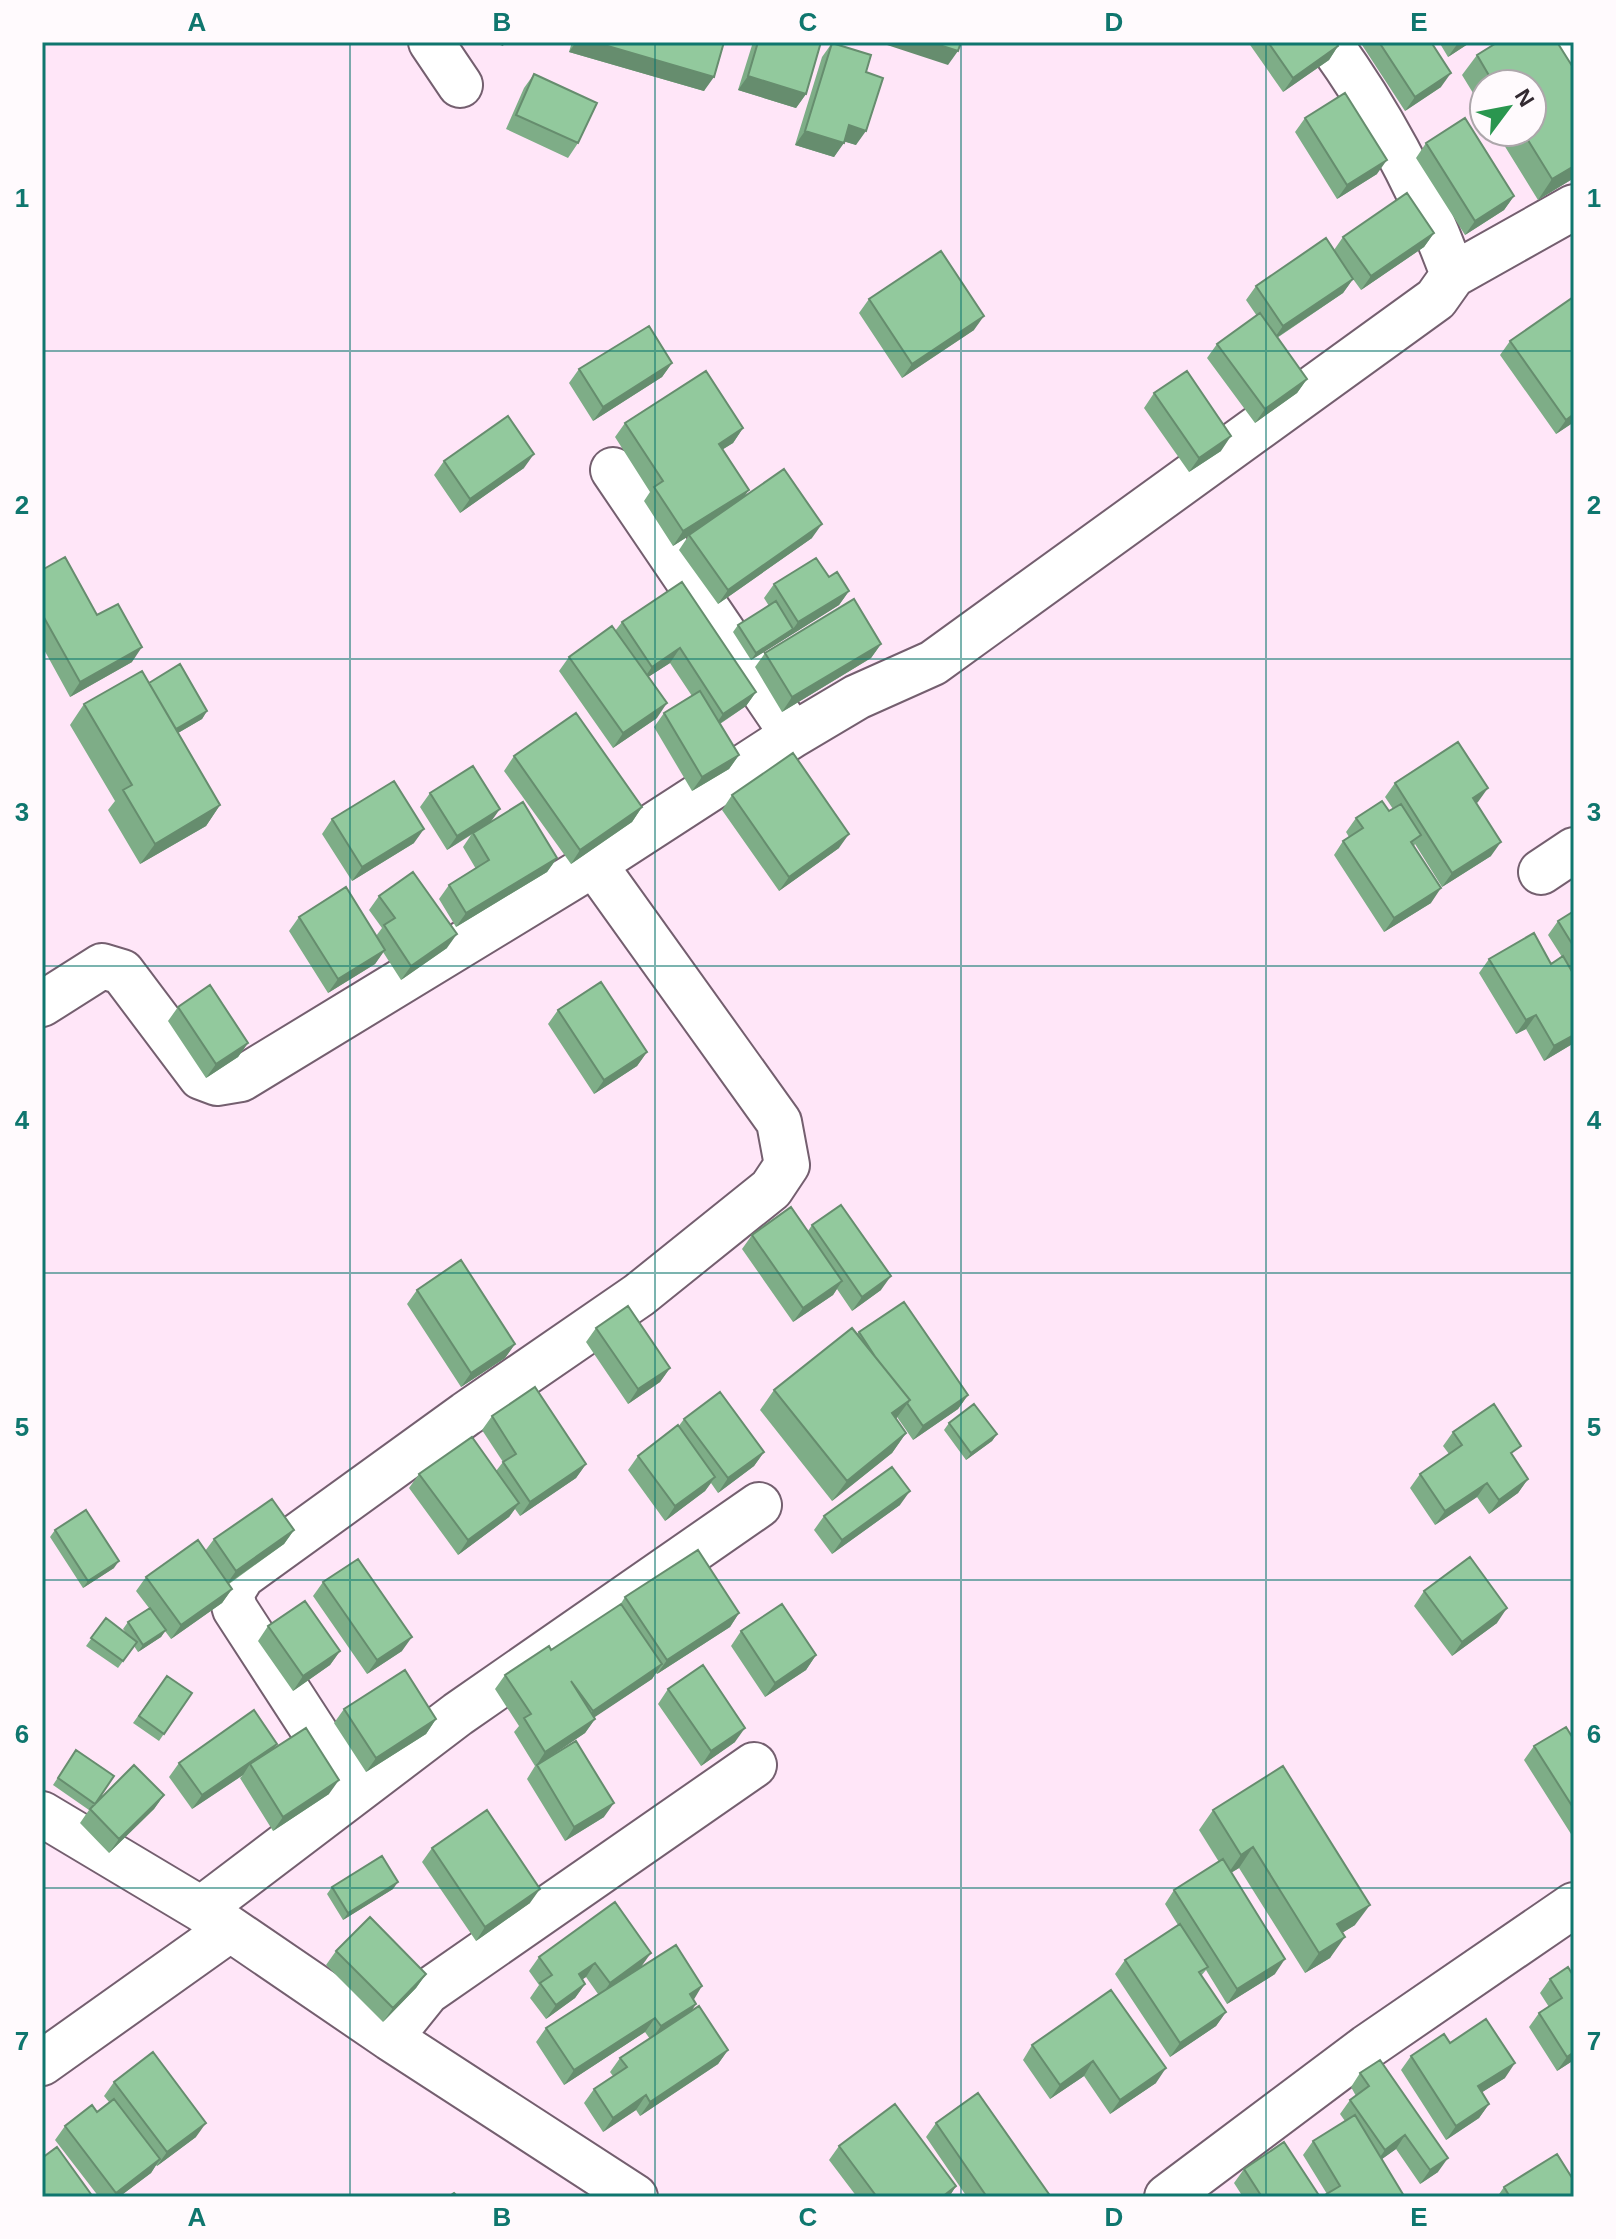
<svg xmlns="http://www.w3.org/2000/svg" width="1616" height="2239" font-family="Arial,sans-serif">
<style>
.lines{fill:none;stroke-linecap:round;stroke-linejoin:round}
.minor-casing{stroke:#745f6f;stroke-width:48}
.minor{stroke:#fff;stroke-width:44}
.wall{fill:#7ead87}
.shaded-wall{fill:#668d6e}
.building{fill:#92c99d;stroke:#668d6e;stroke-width:2}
.grid{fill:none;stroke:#0f766e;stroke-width:2;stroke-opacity:0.55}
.neatline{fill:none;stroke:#0f766e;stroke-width:3}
.grid-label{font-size:26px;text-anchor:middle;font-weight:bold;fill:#0f766e}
</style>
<rect width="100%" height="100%" fill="#ffe6f8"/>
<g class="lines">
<g class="minor-casing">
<path id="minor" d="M431 42 460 85
M1563 42 1574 61
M1453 275 1574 207
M613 470 793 735
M1541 872 1574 850
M42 1004 102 966 122 972 201 1077 217 1083 241 1079 594 864 793 735 857 697 933 663 1436 299 1453 275C1423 192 1380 113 1329 42
M353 1791 235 1609 231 1594 242 1576 466 1414 639 1295 771 1189 787 1165 779 1122 594 864
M42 1814 201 1909 390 2038 635 2197
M201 1909 458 1714 759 1505
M390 2038 427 1992 754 1765
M42 2063 229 1930
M1167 2197 1367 2047 1574 1905"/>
</g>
<use href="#minor" class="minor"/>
</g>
<path class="wall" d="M572 42H724L704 91 569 52Z
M753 42H821L806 94 796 108 738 90Z
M1248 42H1336L1338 46 1329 60 1283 92Z
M1364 42H1431L1441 87 1405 111 1362 45Z
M1439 42H1471L1448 57Z
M1498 42H1557L1574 69V178L1538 200 1496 132H1532V84H1484V111L1462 75 1477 55Z
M832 43 866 72 856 145 844 141 834 157 795 145 822 57Z
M534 74 578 143 568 158 506 129 524 88Z
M1305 118 1377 174 1337 199 1295 132Z
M1426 143 1514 196 1504 210 1465 235 1416 158Z
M1434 233 1424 247 1361 290 1353 279 1343 293 1277 338 1307 379 1297 393 1255 423 1207 358 1217 344 1257 316 1246 300 1256 286 1334 250 1343 237Z
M869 299 974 330 902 378 859 313Z
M1574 301V422L1556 434 1500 355 1510 341Z
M672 363 662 377 593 421 569 383 579 369Z
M1154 393 1221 451 1189 472 1144 408Z
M625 423 743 428 733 443 723 449 743 498 812 538 718 604 679 550 689 535 693 533 673 546 644 501 650 492 615 437Z
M444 461 524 468 460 513 434 475Z
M42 570 97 615 132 662 70 697 42 646Z
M829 577 849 591 839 605 751 660 733 632 738 625 769 606 764 598 774 584Z
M682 582 756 692 746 706 720 724 739 755 729 769 692 791 654 727 664 713 692 696 670 663 648 677 657 718 613 748 559 671 569 657 615 631 622 622Z
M881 644 871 658 782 712 755 667 765 653Z
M149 683 207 711 202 719 178 733 220 805 206 826 140 864 108 810 115 801 70 725 84 704Z
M514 756 642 807 632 822 571 864 504 771Z
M1395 783 1478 802 1476 803 1491 856 1442 887 1415 844 1414 846 1431 903 1384 932 1334 855 1343 841 1349 837 1346 832 1356 818 1389 811 1393 809 1385 797Z
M430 793 491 822 557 858 547 872 456 927 439 899 449 885 476 869 463 847 471 835 447 850 420 807Z
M732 795 839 848 779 891 722 810Z
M332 819 414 843 352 881 322 834Z
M379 896 447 948 401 980 383 952 375 964 328 993 289 931 299 917 376 936 382 928 369 910Z
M1574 911V1043L1544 1061 1526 1029 1516 1034 1479 973 1489 959 1551 964 1562 957 1548 935 1558 921Z
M178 1007 248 1043 238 1057 206 1078 168 1021Z
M558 1010 647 1052 637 1066 594 1094 548 1024Z
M812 1225 881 1290 852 1311 837 1289 833 1295 793 1322 742 1249 752 1235 808 1231Z
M417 1290 515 1344 505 1358 461 1387 407 1304Z
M596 1328 670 1368 660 1382 628 1404 586 1342Z
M859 1332 968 1395 958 1409 913 1440 897 1417 896 1419 906 1433 892 1453 832 1501 760 1410 774 1390Z
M492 1416 586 1464 576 1478 520 1516 515 1509 509 1517 458 1555 409 1488 419 1474 496 1471 503 1462 482 1430Z
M684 1419 764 1452 754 1466 718 1493 711 1483 705 1491 665 1521 628 1470 638 1456 678 1427Z
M949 1423 997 1434 992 1441 966 1460 944 1430Z
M1453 1432 1513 1457 1528 1479 1518 1493 1489 1514 1477 1497 1435 1525 1410 1488 1420 1474 1449 1454 1443 1446Z
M900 1505 832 1554 814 1530 824 1516Z
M55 1530 114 1568 83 1588 50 1537Z
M294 1530 284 1544 229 1584 232 1589 222 1603 171 1639 165 1631 161 1637 138 1652 134 1646 118 1668 86 1646 106 1618 126 1633 123 1629 128 1622 149 1608 136 1591 146 1577 205 1551 214 1539Z
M323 1582 402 1651 367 1674 313 1596Z
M1424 1591 1497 1623 1452 1656 1414 1606Z
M625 1597 739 1613 730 1627 657 1674 656 1673 652 1679 594 1717 595 1719 585 1733 551 1756 604 1817 565 1841 527 1779 535 1766 514 1732 519 1726 495 1689 505 1675 551 1650 620 1605Z
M268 1626 340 1651 330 1665 293 1691 258 1641Z
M741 1631 816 1655 806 1670 765 1697 731 1646Z
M167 1676 192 1693 159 1741 133 1723Z
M668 1689 735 1742 701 1766 658 1704Z
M344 1709 436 1719 426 1734 366 1772 334 1723Z
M1574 1740V1833L1571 1834 1524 1760 1534 1746Z
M277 1744 273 1749 329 1794 273 1831 240 1778 243 1775 192 1809 169 1777 179 1763Z
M76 1750 96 1802 164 1795 154 1809 109 1853 80 1823 89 1810 53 1785Z
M1213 1810 1355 1925 1342 1933 1330 1958 1305 1973 1239 1868 1231 1873 1275 1974 1227 2004 1206 1970 1201 1976 1226 2012 1216 2026 1170 2057 1115 1974 1125 1960 1178 1925 1165 1904 1174 1890 1219 1862 1199 1830Z
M432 1848 530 1903 476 1941 422 1862Z
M332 1887 393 1889 343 1920 327 1894Z
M336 1951 426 1974 416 1988 383 2022 326 1965Z
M539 1957 642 1967 693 2000 696 2004 691 2011 728 2050 718 2064 640 2116 636 2110 603 2132 584 2103 594 2089 613 2076 610 2072 620 2058 650 2039 645 2032 564 2085 536 2042 546 2028 598 1994 586 1977 582 1979 585 1984 575 1998 546 2019 530 1998 539 1985 529 1971Z
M1574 1977V2060L1557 2071 1529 2027 1539 2013 1549 2007 1540 1993 1550 1979Z
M1111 1990 1156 2083 1110 2114 1084 2076 1050 2099 1023 2060 1032 2045Z
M1450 2043 1505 2078 1482 2092 1489 2104 1479 2118 1446 2140 1401 2070 1411 2056Z
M1360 2073 1438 2172 1420 2184 1396 2149 1382 2159 1404 2196 1403 2197H1324L1327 2194 1303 2155 1313 2141 1345 2121 1340 2114 1350 2100 1356 2096 1351 2087Z
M114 2082 196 2137 157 2166 156 2165 151 2173 119 2197H99L55 2140 65 2126 97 2112 109 2102 104 2096Z
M936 2123 1051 2197H967L926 2137Z
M839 2146 956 2186 949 2197H857L829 2160Z
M1244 2169 1320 2197H1243L1234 2183Z
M1504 2187 1574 2197H1497Z"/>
<path class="shaded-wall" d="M492 42H505L503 46Z
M576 42H594L714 77 704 91 569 52Z
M885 42H930L958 51 948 65 884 44Z
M1459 42H1471L1448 57 1458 43Z
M1338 46 1329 60 1283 92 1293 78Z
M1451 73 1441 87 1405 111 1415 97Z
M748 76 806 94 796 108 738 90Z
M849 125 866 131 856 145 839 140Z
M805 131 844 143 834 157 795 145Z
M1387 160 1377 174 1337 199 1347 185Z
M1574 166V178L1538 200 1552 179Z
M1514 196 1504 210 1465 235 1475 221Z
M1434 233 1424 247 1361 290 1371 276Z
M1353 279 1343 293 1273 340 1283 326Z
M984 316 974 330 902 378 912 364Z
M672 363 662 377 593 421 603 407Z
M1307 379 1297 393 1255 423 1265 409Z
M1574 414V422L1556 434 1566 420Z
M743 428 733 443 709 458 719 444Z
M1231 436 1221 451 1189 472 1199 458Z
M534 454 524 468 460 513 470 499Z
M749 490 739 504 673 546 683 531Z
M822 524 812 538 718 604 728 590Z
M849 591 839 605 751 660 756 653 793 629 798 622Z
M881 644 871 658 782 712 792 697Z
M142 647 132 662 70 697 80 682Z
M680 648 670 663 642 681 652 667Z
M756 692 746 706 713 728 723 714Z
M667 703 657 718 613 748 623 733Z
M207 711 202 719 166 740 171 732Z
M739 755 729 769 692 791 702 777Z
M1488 788 1478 802 1463 812 1473 798Z
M220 805 206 826 140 864 155 844Z
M642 807 632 822 571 864 580 850Z
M500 809 490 823 473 833 447 850 457 836Z
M424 829 414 843 352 881 362 867Z
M849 834 839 848 779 891 789 877Z
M1501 842 1491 856 1442 887 1452 873Z
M557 858 547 872 456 927 466 913Z
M1441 888 1431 903 1384 932 1394 918Z
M457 934 447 948 401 980 411 966Z
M385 950 375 964 328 993 338 979Z
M1536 1015 1526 1029 1516 1034 1526 1020Z
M1574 1035V1043L1544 1061 1554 1046Z
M248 1043 238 1057 206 1078 216 1064Z
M647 1052 637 1066 594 1094 604 1080Z
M891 1276 881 1290 852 1311 862 1297Z
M842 1281 833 1295 793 1322 803 1308Z
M515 1344 505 1358 461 1387 471 1373Z
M670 1368 660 1382 628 1404 638 1389Z
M968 1395 958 1409 913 1440 923 1426Z
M910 1400 895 1420 892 1413Z
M906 1433 892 1453 832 1501 847 1481Z
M997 1434 992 1441 966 1460 971 1453Z
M764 1452 754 1466 718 1493 728 1478Z
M586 1464 576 1478 520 1516 530 1502Z
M715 1477 705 1491 665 1521 675 1506Z
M1528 1479 1518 1493 1489 1514 1499 1500Z
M1487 1483 1477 1497 1435 1525 1445 1511Z
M910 1491 900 1505 832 1554 842 1540Z
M519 1503 509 1517 458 1555 468 1540Z
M294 1530 284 1544 226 1585 236 1571Z
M119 1561 114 1568 83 1588 88 1581Z
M232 1589 222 1603 171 1639 181 1625Z
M1507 1608 1497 1623 1452 1656 1462 1642Z
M739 1613 730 1627 657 1674 667 1660Z
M166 1630 161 1637 138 1652 143 1645Z
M412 1637 402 1651 367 1674 377 1660Z
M340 1651 330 1665 293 1691 303 1676Z
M816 1655 806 1670 765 1697 775 1683Z
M662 1664 652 1679 583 1725 593 1711Z
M436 1719 426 1734 366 1772 376 1758Z
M595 1719 585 1733 536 1766 545 1752Z
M745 1728 735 1742 701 1766 711 1751Z
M277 1744 267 1758 250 1764 243 1775 192 1809 202 1795Z
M339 1780 329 1794 273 1831 283 1817Z
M164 1795 154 1809 109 1853 119 1839Z
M614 1803 604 1817 565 1841 574 1827Z
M1253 1847 1239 1868 1227 1875 1241 1855Z
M398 1882 393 1889 343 1920 348 1913Z
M540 1889 530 1903 476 1941 485 1927Z
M1370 1905 1355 1925 1322 1945 1337 1924Z
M1345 1937 1330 1958 1305 1973 1319 1953Z
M651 1953 641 1967 600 1997 610 1983Z
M1285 1959 1275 1974 1227 2004 1237 1989Z
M595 1963 586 1977 569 1989 579 1974Z
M426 1974 416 1988 383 2022 393 2008Z
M585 1984 575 1998 546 2019 556 2005Z
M702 1986 693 2001 690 1994Z
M696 2004 686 2019 651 2040 661 2026Z
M1226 2012 1216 2026 1170 2057 1180 2043Z
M655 2018 645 2032 564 2085 574 2070Z
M728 2050 718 2064 640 2116 650 2102Z
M1574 2052V2060L1557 2071 1567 2057Z
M1093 2061 1084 2076 1050 2099 1060 2085Z
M1515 2063 1505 2078 1468 2101 1478 2086Z
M1166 2068 1156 2083 1110 2114 1120 2100Z
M646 2095 636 2110 603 2132 613 2118Z
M1489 2104 1479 2118 1446 2140 1456 2126Z
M206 2123 196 2137 157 2166 167 2152Z
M1405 2135 1396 2149 1375 2164 1385 2150Z
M1448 2158 1438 2172 1420 2184 1430 2170Z
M160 2159 151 2173 119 2197H113L116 2193Z
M956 2186 949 2197H942Z"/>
<path class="building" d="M594 42H724L714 77Z
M758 42H821L806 94 748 76Z
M930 42H961L958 51Z
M1268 42H1336L1338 46 1293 78Z
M1379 42H1431L1451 73 1415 97Z
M1498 42H1557L1574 69V166L1552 179 1523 132H1532V84H1494L1477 55Z
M832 43 871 55 866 72 883 78 866 131 849 125 844 143 805 131Z
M534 74 597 103 578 143 516 115Z
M1345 93 1387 160 1347 185 1305 118Z
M1465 118 1514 196 1475 221 1426 143Z
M1407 193 1434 233 1371 276 1343 237Z
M1326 238 1353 279 1283 326 1256 286Z
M941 251 984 316 912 364 869 299Z
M1572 298 1574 301V414L1566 420 1510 341Z
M1260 313 1307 379 1265 409 1217 344Z
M649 326 672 363 603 407 579 369Z
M706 371 743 428 719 444 749 490 683 531 654 487 663 481 625 423Z
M1187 371 1231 436 1199 458 1154 393Z
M508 416 534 454 470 499 444 461Z
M784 469 822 524 728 590 689 535Z
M65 557 97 615 118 604 142 647 80 682 42 614V570Z
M816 558 829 577 837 572 849 591 798 622 774 584Z
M682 582 756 692 723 714 680 648 652 667 622 622Z
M854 599 881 644 792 697 765 653Z
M776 601 793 629 756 653 738 625Z
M612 626 667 703 623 733 569 657Z
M180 664 207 711 176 729 149 683Z
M142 671 220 805 155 844 123 790 132 785 84 704Z
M700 691 739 755 702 777 664 713Z
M576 713 642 807 580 850 514 756Z
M1458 742 1488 788 1473 798 1501 842 1452 873 1395 783Z
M793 753 849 834 789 877 732 795Z
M473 766 500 809 457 836 430 793Z
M394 781 424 829 362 867 332 819Z
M1382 801 1389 811 1401 804 1421 835 1411 842 1441 888 1394 918 1343 841 1363 828 1356 818Z
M523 802 557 858 466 913 449 885 489 860 473 833Z
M413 872 457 934 411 966 384 925 395 918 379 896Z
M346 887 385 950 338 979 299 917Z
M1574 911V947L1558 921Z
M1534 933 1551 964 1563 956 1574 975V1035L1554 1046 1536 1015 1526 1020 1489 959Z
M601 982 647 1052 604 1080 558 1010Z
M210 985 248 1043 216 1064 178 1007Z
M841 1205 891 1276 862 1297 812 1225Z
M791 1207 842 1281 803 1308 752 1235Z
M461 1260 515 1344 471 1373 417 1290Z
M904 1302 968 1395 923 1426 907 1403 910 1400 876 1358 859 1332Z
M628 1306 670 1368 638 1389 596 1328Z
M852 1328 910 1400 892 1413 906 1433 847 1481 774 1390Z
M535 1387 586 1464 530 1502 503 1462 516 1454 492 1416Z
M720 1392 764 1452 728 1478 684 1419Z
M974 1404 997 1434 971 1453 949 1423Z
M1494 1404 1521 1446 1511 1453 1528 1479 1499 1500 1487 1483 1445 1511 1420 1474 1462 1445 1453 1432Z
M678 1425 715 1477 675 1506 638 1456Z
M472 1437 519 1503 468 1540 419 1474Z
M892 1467 910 1491 842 1540 824 1516Z
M272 1499 294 1530 236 1571 214 1539Z
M86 1510 119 1561 88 1581 55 1530Z
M198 1540 232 1589 181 1625 146 1577Z
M698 1550 739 1613 667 1660 625 1597Z
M1470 1557 1507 1608 1462 1642 1424 1591Z
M358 1559 412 1637 377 1660 323 1582Z
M305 1601 340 1651 303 1676 268 1626Z
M621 1604 662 1664 593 1711 571 1681 595 1719 545 1752 524 1718 531 1714 505 1675 549 1646 551 1650Z
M782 1604 816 1655 775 1683 741 1631Z
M150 1608 166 1630 143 1645 128 1622Z
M106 1618 137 1642 123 1661 91 1638Z
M703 1665 745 1728 711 1751 668 1689Z
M405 1670 436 1719 376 1758 344 1709Z
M167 1676 192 1693 164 1734 139 1716Z
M254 1710 277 1744 202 1795 179 1763Z
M1566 1727 1574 1740V1809L1534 1746Z
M306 1728 339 1780 283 1817 250 1764Z
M576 1741 614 1803 574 1827 537 1765Z
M76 1750 114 1776 95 1804 58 1778Z
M134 1765 164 1795 119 1839 90 1809Z
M1283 1766 1370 1905 1337 1924 1345 1937 1319 1953 1253 1847 1241 1855 1213 1810Z
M487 1810 540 1889 485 1927 432 1848Z
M382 1856 398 1882 348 1913 332 1887Z
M1223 1859 1285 1959 1237 1989 1174 1890Z
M615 1902 651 1953 610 1983 595 1963 579 1974 585 1984 556 2005 540 1983 552 1975 539 1957Z
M370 1917 426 1974 393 2008 336 1951Z
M1180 1924 1208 1967 1199 1972 1226 2012 1180 2043 1125 1960Z
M676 1945 702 1986 690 1994 696 2004 661 2026 655 2018 574 2070 546 2028Z
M1568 1967 1574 1977V2052L1567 2057 1539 2013 1562 1998 1550 1979Z
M1111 1990 1166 2068 1120 2100 1093 2061 1060 2085 1032 2045Z
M699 2006 728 2050 650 2102 646 2095 613 2118 594 2089 627 2067 620 2058Z
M1486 2019 1515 2063 1478 2086 1489 2104 1456 2126 1411 2056 1444 2034 1450 2043Z
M153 2052 206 2123 167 2152 114 2082Z
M1380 2060 1448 2158 1430 2170 1405 2135 1385 2150 1350 2100 1369 2086 1360 2073Z
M978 2093 1051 2197H987L936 2123Z
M114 2099 160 2159 116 2193 65 2126 92 2105 97 2112Z
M895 2104 956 2186 942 2197H877L839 2146Z
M1355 2115 1404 2196 1401 2197H1326L1325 2195 1340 2186 1313 2141Z
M1284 2142 1320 2197H1262L1244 2169Z
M57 2147 93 2197H42V2158Z
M1557 2154 1574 2181V2197H1510L1504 2187Z
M454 2193 458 2197H448Z"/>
<path class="grid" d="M350 42V2197M655 42V2197M961 42V2197M1266 42V2197M42 351H1574M42 659H1574M42 966H1574M42 1273H1574M42 1580H1574M42 1888H1574"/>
<rect width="1616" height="2239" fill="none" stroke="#fffafd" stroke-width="88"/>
<g transform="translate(1508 108) rotate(58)"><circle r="38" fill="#fffafd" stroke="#ada7ab" stroke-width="2"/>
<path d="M0-6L14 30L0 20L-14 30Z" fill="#2a964f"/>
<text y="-12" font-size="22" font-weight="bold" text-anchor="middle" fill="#332a31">N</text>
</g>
<rect x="44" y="44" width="1528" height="2151" class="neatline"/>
<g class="grid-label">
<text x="197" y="31">A</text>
<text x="502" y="31">B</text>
<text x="808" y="31">C</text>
<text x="1114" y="31">D</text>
<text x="1419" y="31">E</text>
<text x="22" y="207">1</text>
<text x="1594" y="207">1</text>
<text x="22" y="514">2</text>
<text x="1594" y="514">2</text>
<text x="22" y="821">3</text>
<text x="1594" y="821">3</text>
<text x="22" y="1129">4</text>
<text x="1594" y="1129">4</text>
<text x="22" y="1436">5</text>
<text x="1594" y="1436">5</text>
<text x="22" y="1743">6</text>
<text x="1594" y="1743">6</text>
<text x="22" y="2050">7</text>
<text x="1594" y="2050">7</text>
<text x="197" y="2226">A</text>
<text x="502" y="2226">B</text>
<text x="808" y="2226">C</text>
<text x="1114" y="2226">D</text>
<text x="1419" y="2226">E</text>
</g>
</svg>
